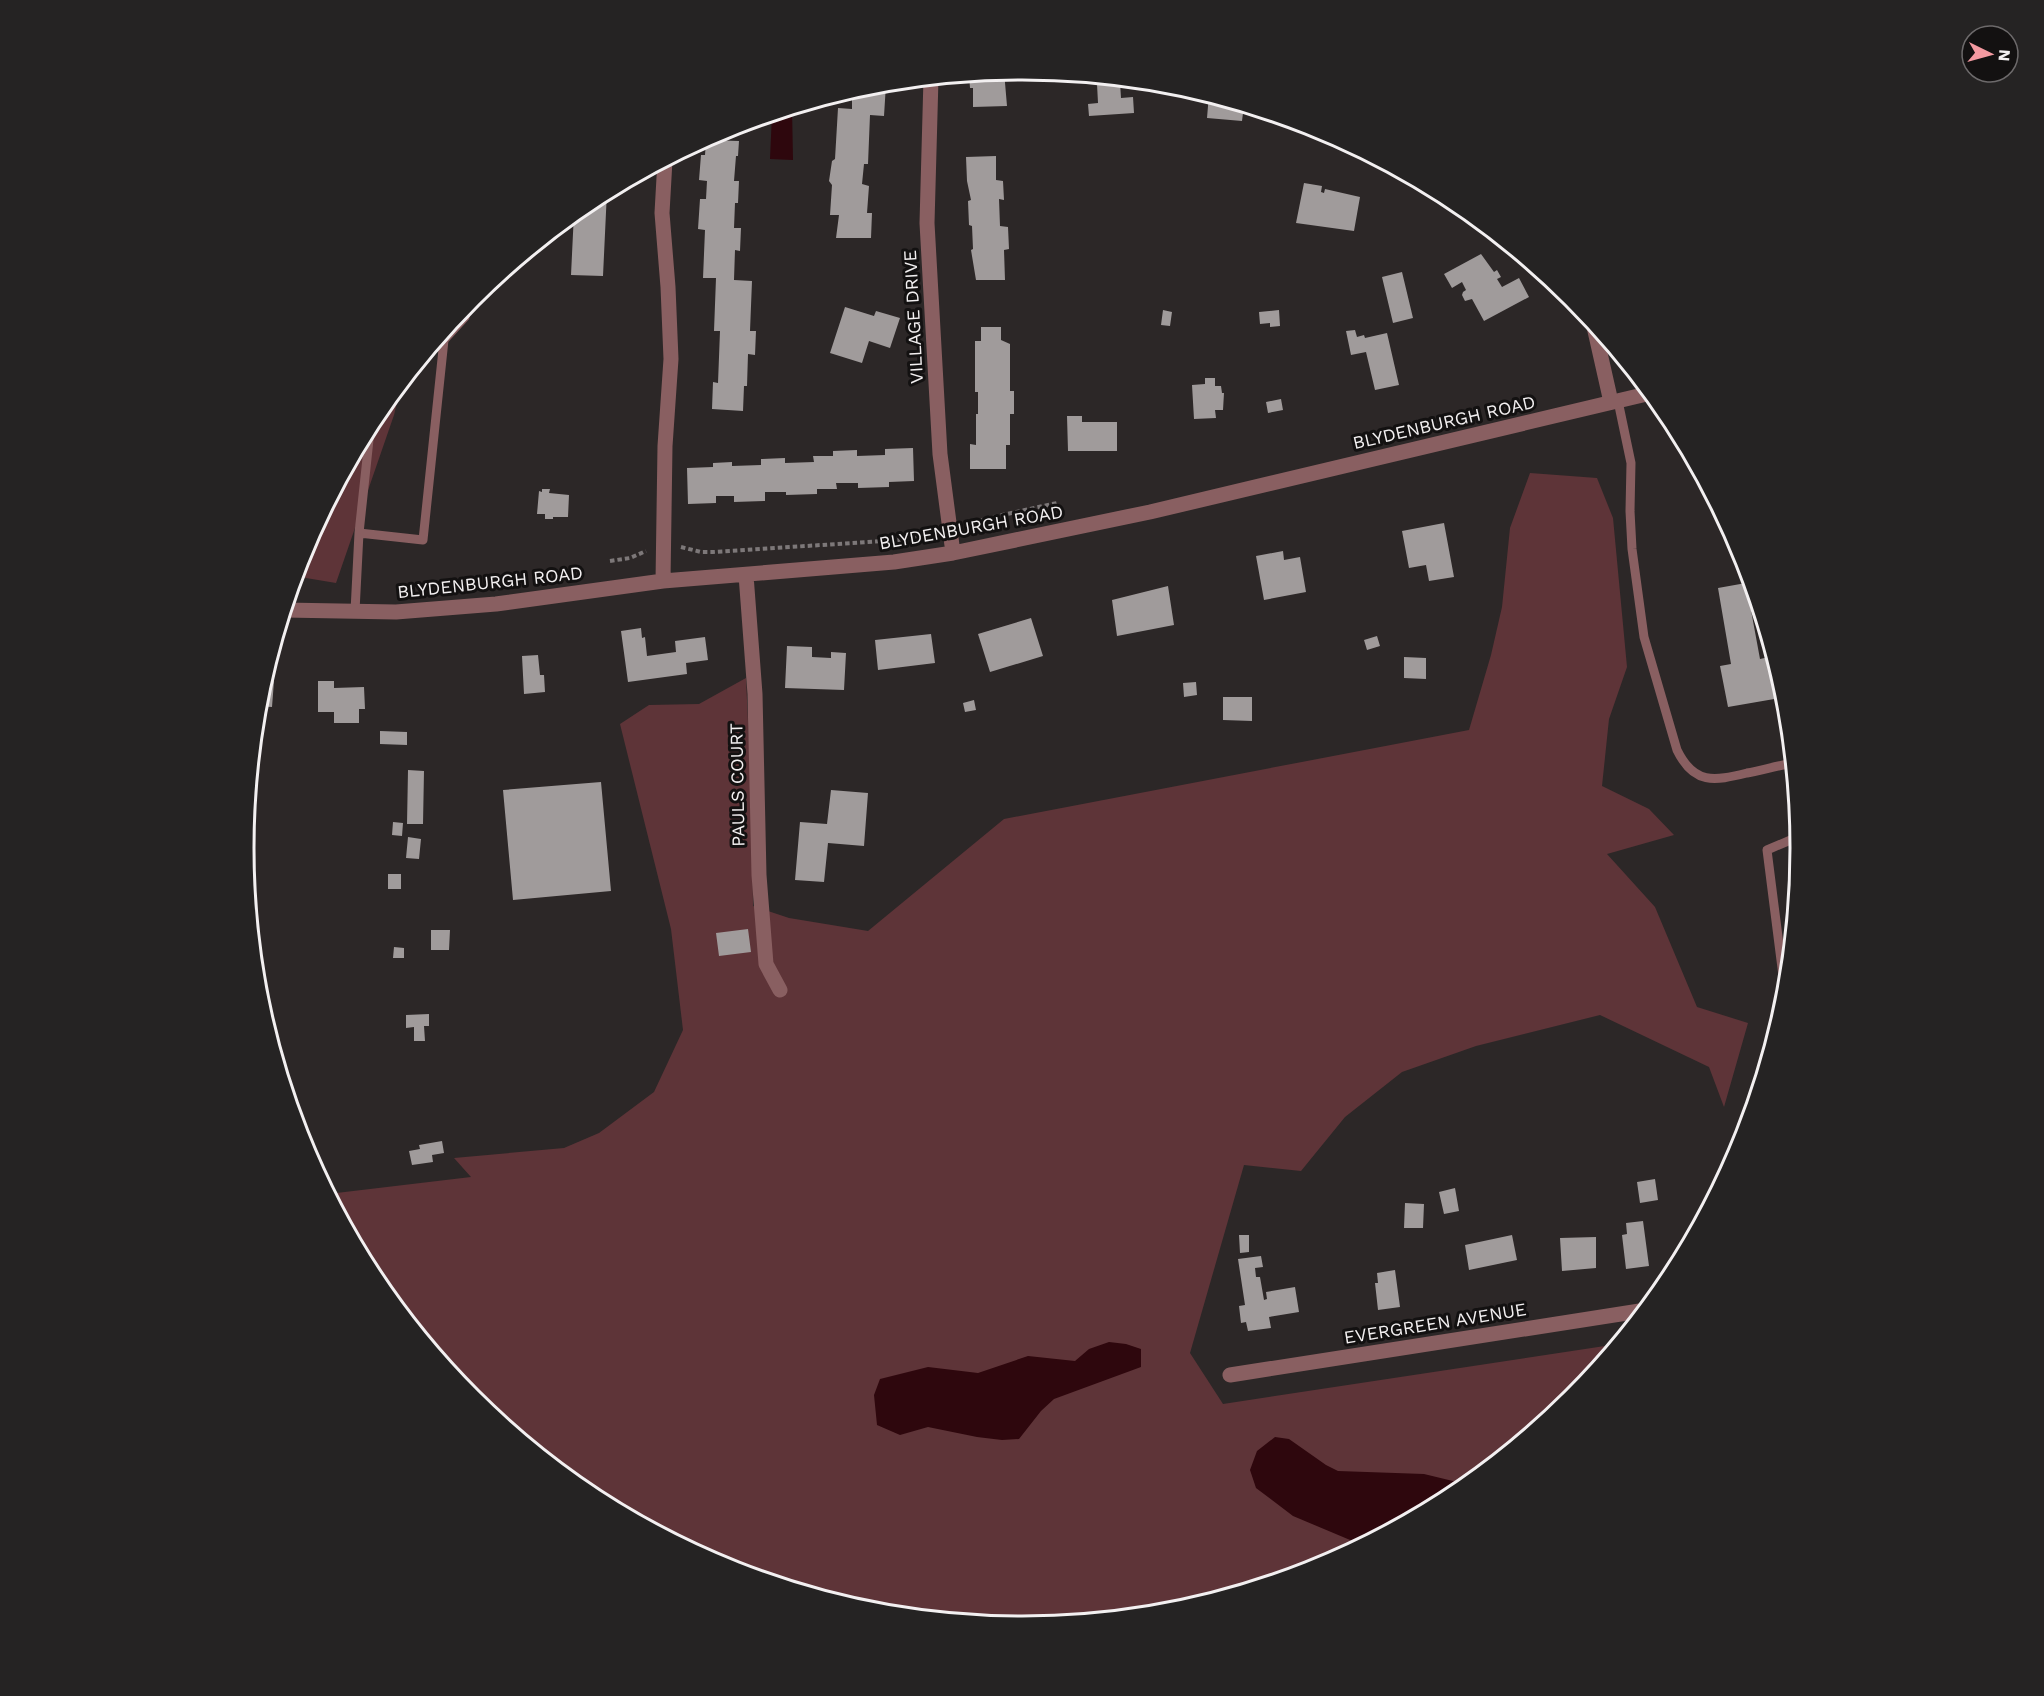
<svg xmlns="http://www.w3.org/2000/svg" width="2044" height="1696" font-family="'Work Sans',sans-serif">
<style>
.green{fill:#5e3438}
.water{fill:#2e070d}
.building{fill:#a09b9b}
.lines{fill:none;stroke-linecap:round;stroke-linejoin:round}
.path{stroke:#7d7879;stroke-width:4;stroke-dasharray:4.5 3;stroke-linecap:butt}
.service{stroke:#895f61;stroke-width:9}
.minor{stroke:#895f61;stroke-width:15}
.labels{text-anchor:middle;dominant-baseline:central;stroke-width:6;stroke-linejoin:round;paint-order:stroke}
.street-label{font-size:18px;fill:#f3f0f1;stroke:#131111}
.rim{fill:none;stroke:#f3f0f1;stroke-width:3}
</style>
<rect width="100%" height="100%" fill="#2c2727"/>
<path class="green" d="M402 382 394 415 336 583 294 576 302 550 374 415Z
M1530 473 1597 478 1613 518 1627 667 1609 719 1602 786 1649 809 1674 835 1607 854 1655 907 1697 1007 1748 1023 1724 1107 1709 1067 1600 1015 1476 1046 1402 1072 1345 1117 1301 1171 1244 1165 1190 1353 1223 1404 1618 1344 1573 1399 1454 1496 1320 1568 1174 1612 1022 1627 870 1612 724 1568 589 1496 471 1399 374 1281 328 1194 471 1177 454 1158 564 1148 599 1133 654 1092 683 1030 671 929 620 724 649 705 699 704 746 678 752 809 753 906 789 918 868 931 1004 819 1469 730 1491 655 1502 607 1510 528Z"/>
<path class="water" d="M792 108 793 160 770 159 772 114Z
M1109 1342 1126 1344 1141 1349V1367L1054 1399 1041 1411 1019 1439 1002 1440 977 1437 928 1427 900 1435 877 1425 874 1395 880 1379 928 1367 978 1373 1028 1356 1075 1361 1089 1349Z
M1275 1437 1289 1439 1326 1465 1338 1471 1424 1474 1457 1482 1474 1480 1454 1496 1362 1545 1293 1516 1256 1488 1250 1470 1257 1451Z"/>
<path class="building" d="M1004 71 1007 106 973 107V88H970L969 74Z
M1120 82 1121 98 1133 97 1134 113 1089 116 1088 104 1098 103 1097 84Z
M870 84H886L884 116 870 115 868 164H864L862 184 869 186 867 213H872L871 238H836L839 215H830L832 185 829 181 832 161 835 159 838 108 852 109V89Z
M1209 94 1244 105 1242 121 1207 118Z
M706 140 739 141 738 156H736L734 181H739L738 203H735L734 228H741L740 251 735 250 734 280 752 281 750 331H756L755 355 748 354 747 386H744L743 411 712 409 713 382 718 383 720 331H714L716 278H703L705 230 698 229 700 199H706L707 181 699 180 701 155H705Z
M996 156V180L1003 181 1004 200 999 199 1000 226 1008 227 1009 249 1004 250 1005 280H976L971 250 973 249 972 226 969 225 968 201 971 200 967 181 966 157Z
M1304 183 1322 186 1321 192 1324 193 1325 189 1360 197 1354 231 1296 223Z
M607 191 603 276 571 275 574 213 589 200Z
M1481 254 1494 272 1497 270 1501 277 1497 279 1502 287 1519 278 1529 297 1484 321 1472 299 1465 301 1462 295 1463 292 1466 290 1462 282 1452 288 1444 274Z
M1402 272 1413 318 1393 323 1382 277Z
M845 307 874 316 876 311 900 318 890 348 869 341 862 363 830 353Z
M1163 310 1172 312 1170 326 1161 325Z
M1279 310 1280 326 1270 327V323L1260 324 1259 312Z
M981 327H1001V340L1010 344V391H1014V414H1010V445H1006V469H970V444L976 445V414H978V392H975V341H981Z
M1355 330 1357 337 1364 335 1365 338 1387 333 1399 385 1375 390 1366 352 1351 355 1346 331Z
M1205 378H1215V386H1221L1222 393H1224L1223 410H1215L1216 418 1194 419 1192 385 1205 384Z
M1281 399 1283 410 1268 413 1266 402Z
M1067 416H1082V422H1117V451H1068Z
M913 448 914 481 889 482V487L858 488V483H836L837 489H817V494L786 495V492H765V501L734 502V496H716V503L688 504 687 468 713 467V463L732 462V466L761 465V459L785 458V463L814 462 813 456H833V451L857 450V456L885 455V449Z
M542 489H550L549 493 569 495 568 517H553V519H545V514H537L539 491 542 492Z
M1444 523 1454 577 1429 581 1426 565 1409 568 1402 531Z
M1283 551 1284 560 1300 557 1306 592 1264 600 1256 556Z
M1746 583 1760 659 1774 656 1786 697 1728 707 1720 666 1731 664 1718 588Z
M1168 586 1174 625 1117 636 1112 600Z
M1031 618 1043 656 990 672 978 634Z
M641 628 642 638 645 637 647 656 676 652 675 641 705 637 708 660 686 663 687 674 628 682 621 631Z
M931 634 935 663 878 670 875 640Z
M1377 636 1380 646 1367 650 1364 640Z
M787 646 812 647V657L831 658V652L846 653 844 690 785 688Z
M538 655 540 675H544L545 692 524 694 522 656Z
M1404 657 1426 658V679L1404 678Z
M263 680 274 681 272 707 257 706Z
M318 681H334V688L364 687 365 709H359V723H334V712H318Z
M1196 682 1197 695 1184 697 1183 683Z
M1223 697H1252V721L1223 720Z
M974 700 976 710 965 712 963 703Z
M380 731 407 732V745L380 744Z
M408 770 424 771 423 824H407Z
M601 782 611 891 513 900 503 790Z
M831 790 868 793 864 846 828 843 824 882 795 880 800 822 827 824Z
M393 822 403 823 402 836 392 835Z
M408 837 421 839 419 859 406 858Z
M388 874H401V889H388Z
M748 929 751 952 719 956 716 933Z
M431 930H450L449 950H431Z
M394 947 404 948V958H393Z
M429 1014V1026H424L425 1041H414V1027L406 1028V1015Z
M442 1141 444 1153 432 1155 433 1162 412 1165 409 1151 420 1149 419 1145Z
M1655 1179 1658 1200 1640 1203 1637 1182Z
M1455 1188 1459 1211 1444 1214 1439 1192Z
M1405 1203 1424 1204 1423 1228H1404Z
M1643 1221 1649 1266 1626 1269 1622 1235 1627 1234 1626 1223Z
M1239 1235H1249V1252L1240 1253Z
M1512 1235 1517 1260 1469 1270 1465 1245Z
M1596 1237V1268L1562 1271 1560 1238Z
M1261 1256 1263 1267 1255 1268 1256 1277H1260L1264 1300 1267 1299 1266 1292 1295 1287 1299 1312 1269 1317 1271 1328 1248 1331 1246 1322 1241 1323 1239 1306 1245 1305 1238 1259Z
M1395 1270 1400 1307 1378 1310 1375 1283H1378L1377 1273Z"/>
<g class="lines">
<path class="path" d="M966 527 974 526 984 519 1057 503
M681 547 701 552H713L899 540 935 533
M610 561 630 558 646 551"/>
<path class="service" d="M444 340 465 317 468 302
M1618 401 1631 463 1630 511 1632 549 1644 637 1677 750C1694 785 1714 781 1747 773 1762 770 1777 766 1793 763
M359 533 423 540 444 340H436
M355 611 359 533 371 421
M1788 975 1783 976 1767 850 1800 836"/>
<path class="minor" d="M931 78 927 223 940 454 953 553
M1593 322 1611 402
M746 575 755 694 759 875 766 964 780 990
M663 581 665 446 671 359 668 287 662 213 665 160
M284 610 396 612 496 604 663 581 894 562 953 553 1150 512 1651 393
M1230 1375 1646 1310"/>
</g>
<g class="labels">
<g class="street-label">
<text transform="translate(913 317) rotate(-93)">VILLAGE DRIVE</text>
<text transform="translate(1444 422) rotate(-13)">BLYDENBURGH ROAD</text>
<text transform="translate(971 527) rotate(-10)">BLYDENBURGH ROAD</text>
<text transform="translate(490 582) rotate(-6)">BLYDENBURGH ROAD</text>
<text transform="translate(737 785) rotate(-91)">PAULS COURT</text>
<text transform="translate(1435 1323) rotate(-9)">EVERGREEN AVENUE</text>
</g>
</g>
<path d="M0 0H2044V1696H0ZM254 848a768 768 0 1 1 1536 0a768 768 0 1 1-1536 0Z" fill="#252323" fill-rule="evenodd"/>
<path class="rim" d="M254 848a768 768 0 1 1 1536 0a768 768 0 1 1-1536 0Z"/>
<g transform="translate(1990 54) rotate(95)"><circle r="28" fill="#131111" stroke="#6d6a6b" stroke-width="1.5"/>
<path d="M0-4.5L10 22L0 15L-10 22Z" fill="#f49aa1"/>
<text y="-9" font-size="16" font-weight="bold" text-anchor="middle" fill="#f3f0f1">N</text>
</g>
</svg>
